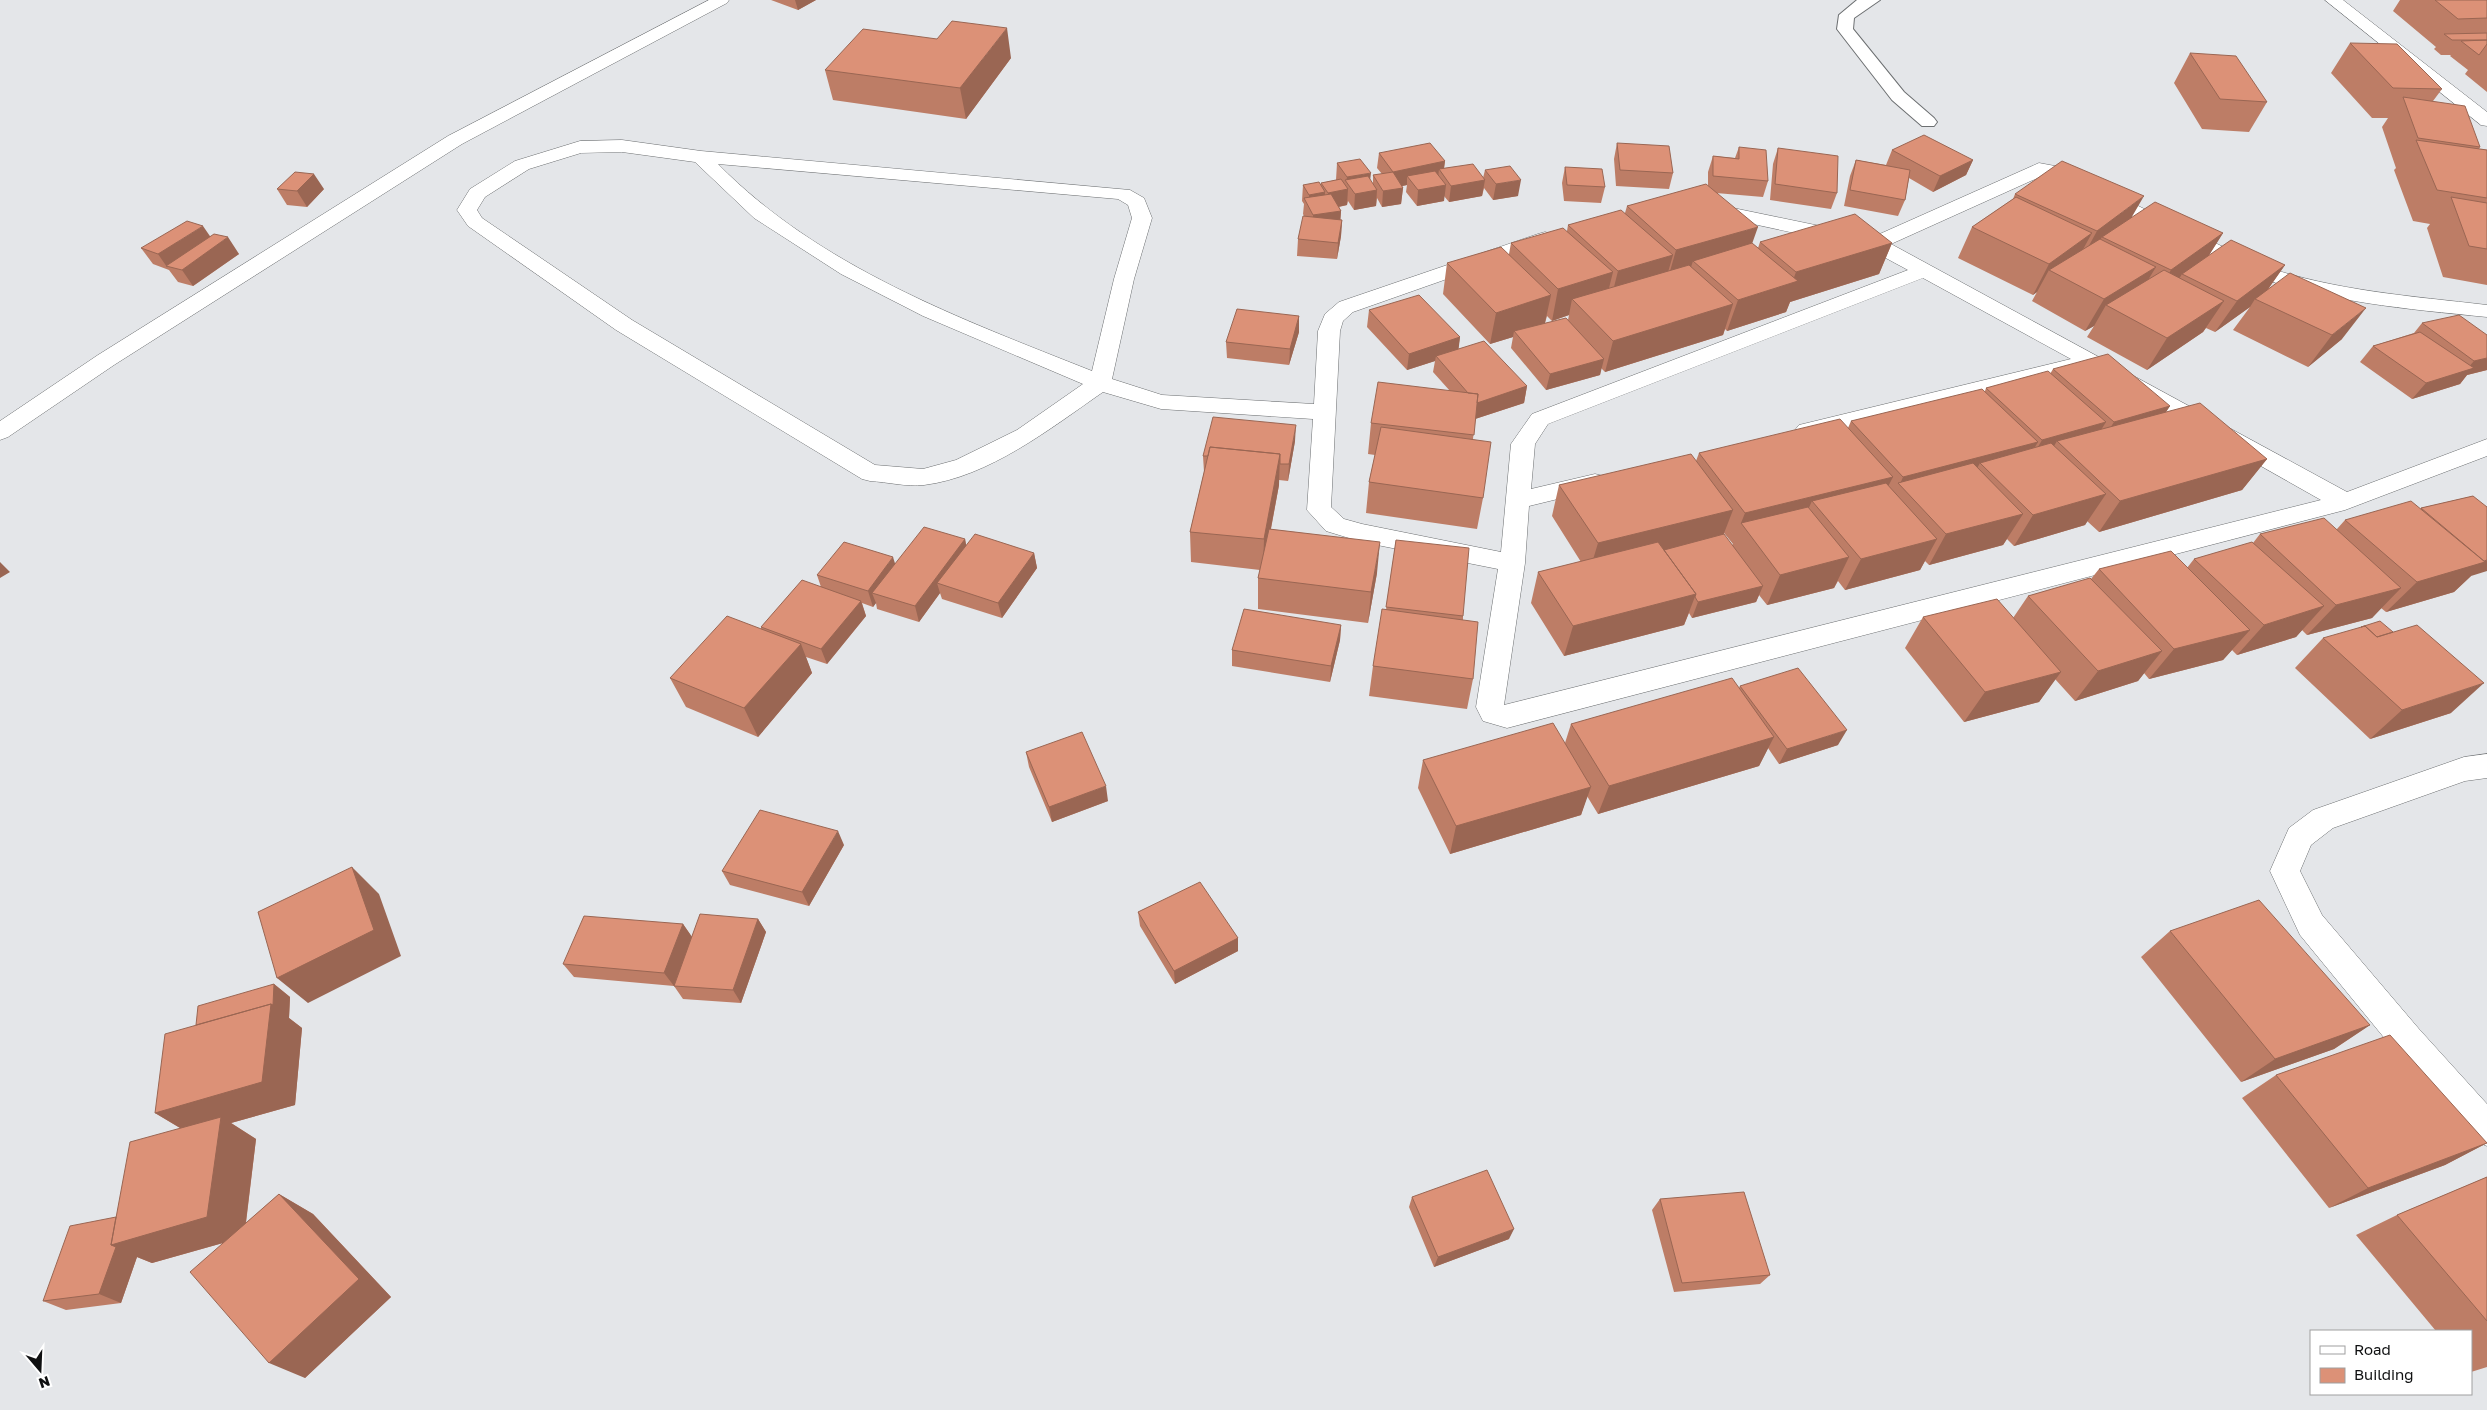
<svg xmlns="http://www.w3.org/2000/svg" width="2487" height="1410" font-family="'Golos Text',sans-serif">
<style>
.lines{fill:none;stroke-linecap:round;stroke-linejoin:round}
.service-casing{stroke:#6c6f71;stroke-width:2}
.minor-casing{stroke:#6c6f71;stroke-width:1}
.service{fill:#fff;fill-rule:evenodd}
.minor{fill:#fff;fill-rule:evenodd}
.wall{fill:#bd7d66;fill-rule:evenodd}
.shaded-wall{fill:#9a6653}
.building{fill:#dc9177;stroke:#9a6653}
</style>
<rect width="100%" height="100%" fill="#e4e6e9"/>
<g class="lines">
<g class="service-casing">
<path id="service" d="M1857 0H1880L1854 18 1853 29 1904 92 1934 118 1937 122 1934 126H1922L1892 100 1837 29 1839 15Z"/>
</g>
<g class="minor-casing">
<path id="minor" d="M709 0H729L727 3 462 144 114 365 8 437 0 440V421L98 355 448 136Z
M2325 0H2343L2487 112V126L2481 125Z
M622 140 701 151 1130 190 1144 198 1152 218 1134 279 1112 379 1162 395 1314 404 1318 331 1325 314 1339 302 1538 234 1545 232 1552 234 1555 238 1552 242 1353 312 1343 321 1340 331 1331 507 1344 519 1362 524 1501 552 1511 444 1532 414 1908 270 1869 249 1702 213 1699 209 1702 205 1709 203 1873 237 2039 163 2055 166 2263 266C2336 291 2411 296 2487 305V317C2406 309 2326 302 2249 274L2044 175 1891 244 2347 492 2487 439V456L2345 510 1507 728 1483 721 1476 707 1498 569 1362 542 1326 531 1307 510 1313 419 1161 409 1103 392C1051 428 989 477 924 485 907 487 887 482 870 481L862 479 616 330 468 226 457 210 470 189 515 161 580 141ZM622 152 695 162 754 218 841 274 923 316 1083 384 1017 430 956 460 923 469 875 465 632 320 482 218 477 210 485 197 529 169 581 153ZM718 164 1118 199 1128 205 1132 218 1114 279 1092 371C961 319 819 267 718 164ZM1923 278 2071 359 1799 425 1795 430 1799 435 1807 438 2089 369 2321 500 1504 705 1525 563 1529 506 1603 488 1607 482 1603 476 1595 474 1531 489 1535 444 1548 424Z
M2487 754V778L2465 781 2333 828 2311 845 2300 871 2322 915 2419 1029 2487 1104V1146L2475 1141 2395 1051 2300 935 2270 871 2289 828 2313 810 2464 757Z"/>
</g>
<use href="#service" class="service"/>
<use href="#minor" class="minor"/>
</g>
<path class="wall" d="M771 0H816L798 10Z
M2400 0H2487V92L2465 74 2468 70 2450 56 2451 55H2441L2434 49 2436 47 2393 11Z
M2350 43 2442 89 2433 101 2480 147 2479 149 2487 150V285L2443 277 2427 228 2430 224 2413 221 2394 170 2396 168 2382 127 2388 118H2372L2331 73Z
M2190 53 2267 102 2249 132 2202 129 2174 83Z
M1011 58 966 119 833 100 825 70Z
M1617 143 1673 173 1669 189 1616 186 1614 159Z
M1739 147 1768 181 1763 197 1716 193 1752 243 1758 248 1760 242 1892 243 1879 274 1790 302 1786 312 1727 331 1725 329 1723 335 1605 372 1601 368 1600 375 1546 390 1511 348 1513 337 1490 344 1443 294 1447 263 1509 254 1511 243 1567 231 1568 225 1625 213 1627 206 1708 186V172L1713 156 1735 158ZM1569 315 1568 320 1545 323 1547 316 1552 321Z
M1778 148 1837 193 1831 209 1770 200 1773 164Z
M1892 150 1973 160 1966 175 1933 192 1909 178 1905 200 1898 216 1844 206 1850 176 1856 160 1886 165Z
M1379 153 1445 161 1444 168 1483 178 1485 170 1518 196 1493 200 1484 188 1482 196 1449 202 1444 196V201L1417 206 1406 192 1407 185 1402 186 1403 188 1401 204 1382 207 1377 198 1376 206 1354 210 1348 201 1347 205 1339 207 1341 211 1340 220H1342L1341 236 1337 259 1297 256 1298 239 1304 216 1303 214 1304 204 1302 201 1303 185H1321V183L1336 180 1337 163 1370 180 1373 184V175L1382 174 1377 168Z
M1565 167 1605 187 1601 203 1564 201 1562 183Z
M277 189H324L307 207 287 205Z
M2015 194 2132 217 2223 233 2209 255 2285 265 2269 288 2342 339 2308 367 2233 330 2250 307 2215 332 2206 328 2203 332 2147 370 2087 337 2094 326 2085 331 2032 301 2037 292 2033 295 1958 258 1972 227 2013 199Z
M210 236 239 254 193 286 178 282 169 270 153 264 141 248Z
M1369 310 1460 337 1458 349 1527 386 1524 403 1475 419 1473 439 1483 498 1477 529 1366 513 1369 482 1375 455 1368 454 1371 423 1450 391 1433 372 1435 361 1407 370 1367 327Z
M1299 316V332L1289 365 1227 358 1226 342Z
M2422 323 2487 335V370L2467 375 2460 384 2412 399 2360 362 2373 346 2414 333Z
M2053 369 2170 406 2166 412 2267 459 2242 490 2099 532 2087 521 2085 525 2014 546 2007 539 2003 545 1929 565 1925 561 1920 570 1845 590 1838 581 1834 588 1767 605 1759 595 1756 602 1692 618 1689 613 1684 625 1564 656 1531 603 1538 572 1581 562 1552 516 1559 485 1696 461 1699 453 1848 428 1851 421 1985 391 1986 388 2050 374ZM1724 533 1733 544 1732 545 1724 535Z
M1295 441 1288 481 1279 480V485L1271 529 1377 573 1368 623 1258 609V578L1260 570 1191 562 1190 532 1204 472 1203 456Z
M2473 496 2471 576 2454 592 2386 612 2381 608 2372 618 2307 635 2302 630 2296 637 2237 655 2232 650 2223 660 2149 679 2144 673 2138 681 2075 701 2055 679 2039 702 1964 722 1905 648 1923 617 2013 618 2028 596 2091 579 2099 569 2187 568 2194 559 2253 543 2260 534 2337 529 2345 520 2420 509 2421 508Z
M965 539 966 545 1034 553 1037 568 1002 618 942 599 940 593 919 622 877 609 876 603 873 607 862 603 866 616 827 664 806 657 812 673 758 737 686 707 670 678 761 629V627L821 587 817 575 895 564Z
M1396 540 1463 616V620L1473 679 1467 709 1369 696 1373 666 1386 610Z
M1341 625 1340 640 1330 682 1232 666V650Z
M2323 638 2451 713 2370 739 2295 668Z
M1740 686 1838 745 1779 764 1768 748 1759 766 1598 814 1587 796 1581 815 1450 854 1418 788 1423 760 1565 743 1571 724 1739 688Z
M1026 752 1108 801 1052 822 1029 767Z
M844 845 809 906 730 885 722 871Z
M1138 912 1238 938V951L1175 984 1140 926Z
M758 919 766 932 741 1003 683 999 674 986 574 977 563 964 683 924 692 937Z
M2170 931 2370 1025 2334 1049 2241 1082 2141 957Z
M274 984 290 997 289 1018 302 1028 295 1105 231 1123 256 1139 246 1223 279 1194 313 1214 391 1297 305 1378 223 1243 152 1263 137 1257 121 1303 66 1310 43 1301 116 1217 180 1128 155 1113 196 1025Z
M2276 1075 2487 1143 2445 1165 2329 1208 2242 1098Z
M2487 1177V1367L2471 1372V1331H2436L2356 1235 2397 1215Z
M1412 1197 1509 1239 1434 1267 1409 1207Z
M1660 1199 1770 1275 1760 1284 1674 1292 1652 1210Z"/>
<path class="shaded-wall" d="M795 0H816L798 10Z
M1007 28 1011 58 966 119 960 88Z
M1973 160 1966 175 1933 192 1940 176Z
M1445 161 1443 175 1439 169 1438 178 1407 176V185L1392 188 1393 172Z
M1371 173 1369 189 1346 182 1347 177Z
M314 174 324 189 307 207 297 191Z
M1485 180 1482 196 1449 202 1451 186Z
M1521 180 1518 196 1493 200 1496 184Z
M1446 185 1444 201 1417 206 1418 190Z
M1403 188 1401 204 1382 207 1383 191Z
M1348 189 1347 205 1327 209 1328 193Z
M1377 190 1376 206 1354 210 1355 194Z
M1325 192 1324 208 1309 207V195Z
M2144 196 2126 227 2102 237 2093 252 2080 262 2097 231Z
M1341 211 1340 227 1313 231V215Z
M1342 220 1341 236 1337 259 1338 243Z
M203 226 214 242 166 266 169 270 158 254Z
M1758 227 1747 258 1693 261 1688 276 1667 282 1676 250Z
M2092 233 2075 264 2049 270 2037 292 2033 295 2049 264Z
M2223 233 2203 265 2182 274 2176 284 2152 301 2171 270Z
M228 237 239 254 193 286 182 270Z
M1892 243 1879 274 1790 302 1786 312 1727 331 1738 300 1792 283 1796 272Z
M1673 255 1664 286 1610 303 1618 271Z
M2285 265 2263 296 2255 299 2250 307 2215 332 2237 301Z
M2156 267 2137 298 2106 305 2094 326 2085 331 2104 299Z
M1613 272 1605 304 1572 299 1569 315 1552 321 1558 289Z
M1551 295 1544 327 1514 331 1513 337 1490 344 1496 313Z
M2224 301 2203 332 2147 370 2167 338Z
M1733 304 1723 335 1605 372 1613 341Z
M2366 308 2342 339 2308 367 2332 335Z
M1299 316V332L1289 365 1290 349Z
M1460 337 1458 354 1436 356 1435 361 1407 370 1409 354Z
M2487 358V370L2467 375 2460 384 2412 399 2426 383 2466 370 2474 361Z
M1604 359 1600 375 1546 390 1550 374Z
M1527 386 1524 403 1475 419 1477 403Z
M2170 406 2148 438 2094 453 2114 422Z
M2106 422 2086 454 2057 441 2042 466 2024 471 2042 440Z
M1296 425 1295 441 1288 481 1289 464Z
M2038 442 2019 474 1980 463 1966 488 1900 484 1903 477Z
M1280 454 1279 485 1263 570 1264 539Z
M2267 459 2242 490 2099 532 2120 501Z
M1893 477 1877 508 1812 501 1800 527 1741 523 1745 513Z
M2106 494 2085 525 2014 546 2033 515Z
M1733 510 1721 541 1589 573 1598 543Z
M2023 514 2003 545 1929 565 1946 534Z
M965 539 968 555 937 583 940 593 919 622 915 606Z
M1937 539 1920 570 1845 590 1861 559Z
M1380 542 1377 573 1368 623 1371 592Z
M1034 553 1037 568 1002 618 998 603Z
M893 557 898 573 872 593 876 603 873 607 868 591Z
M1849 557 1834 588 1767 605 1780 575Z
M2487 560V571L2471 576 2454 592 2386 612 2417 582Z
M0 562 10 572 0 578Z
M1763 586 1756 602 1692 618 1698 602Z
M2401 588 2372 618 2307 635 2336 605Z
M1696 594 1684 625 1564 656 1573 626Z
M861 601 866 616 827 664 821 649Z
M2324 606 2296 637 2237 655 2264 625Z
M1341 625 1340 640 1330 682 1331 666Z
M2250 630 2223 660 2149 679 2174 649Z
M801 644 812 673 758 737 744 708Z
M2162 651 2138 681 2075 701 2098 671Z
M2061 672 2039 702 1964 722 1985 692Z
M2484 683 2451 713 2370 739 2402 710Z
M1847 730 1838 745 1779 764 1787 749Z
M1774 737 1759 766 1598 814 1609 786Z
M1106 786 1108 801 1052 822 1049 807Z
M1591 787 1581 815 1450 854 1456 826Z
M838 831 844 845 809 906 802 892Z
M352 867 379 894 401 956 308 1003 277 978Z
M758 919 766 932 741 1003 733 990Z
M683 924 692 937 674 986 664 973Z
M1238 938V951L1175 984 1174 971Z
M274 984 290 997 289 1018 302 1028 295 1105 231 1123 256 1139 244 1237 152 1263 137 1257 121 1303 99 1294 111 1245 192 1135 155 1113 271 1004Z
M2370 1025 2334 1049 2241 1082 2275 1059Z
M2487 1143 2445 1165 2329 1208 2368 1188Z
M279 1194 313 1214 391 1297 305 1378 269 1363Z
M1514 1229 1509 1239 1434 1267 1438 1257Z"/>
<path class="building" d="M2435 0H2487V18L2458 19Z
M952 21 1007 28 960 88 825 70 863 29 937 39Z
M2487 33V40H2452L2444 34Z
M2487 40V44L2479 55 2461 41Z
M2350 43 2397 44 2442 89 2393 88Z
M2190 53 2236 56 2267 102 2220 99Z
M2403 97 2465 106 2480 147 2418 138Z
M1924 135 1973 160 1940 176 1892 150Z
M2416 140 2487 150V198L2437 190Z
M1430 143 1445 161 1393 172 1379 153Z
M1617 143 1669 146 1673 173 1620 170Z
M1739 147 1766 150 1768 181 1713 176V156L1739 159Z
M1778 148 1838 156 1837 193 1775 184Z
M1360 159 1371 173 1347 177 1337 163Z
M1856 160 1910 170 1905 200 1850 190Z
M2062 161 2144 196 2097 231 2015 194Z
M1473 164 1485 180 1451 186 1439 169Z
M1510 166 1521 180 1496 184 1485 170Z
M1565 167 1602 169 1605 187 1567 185Z
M1435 171 1446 185 1418 190 1407 176Z
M295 172 314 174 297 191 277 189Z
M1393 172 1403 188 1383 191 1373 175Z
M1368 176 1377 190 1355 194 1345 180Z
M1341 179 1348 189 1328 193 1321 183Z
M1319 182 1325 192 1309 195 1303 185Z
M1706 184 1758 227 1676 250 1627 206Z
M1331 194 1341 211 1313 215 1304 198Z
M2016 197 2092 233 2049 264 1972 227Z
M2451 197 2487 203V249L2469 246Z
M2155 202 2223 233 2171 270 2102 237Z
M1621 210 1673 255 1618 271 1568 225Z
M1855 214 1892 243 1796 272 1760 242Z
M1303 216 1342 220 1338 243 1298 239Z
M187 221 203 226 158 254 141 248Z
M1563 228 1613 272 1558 289 1511 243Z
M214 234 228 237 182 270 166 266Z
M2100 239 2156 267 2104 299 2049 270Z
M2231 240 2285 265 2237 301 2182 274Z
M1752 243 1798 281 1738 300 1693 261Z
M1501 247 1551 295 1496 313 1447 263Z
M1689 265 1733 304 1613 341 1572 299Z
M2164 270 2224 301 2167 338 2106 305Z
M2290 273 2366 308 2332 335 2255 299Z
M1419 295 1460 337 1409 354 1369 310Z
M1237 309 1299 316 1290 349 1226 342Z
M2459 315 2487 335V358L2474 361 2422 323Z
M1566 318 1604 359 1550 374 1514 331Z
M2420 332 2474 368 2426 383 2373 346Z
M1484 341 1527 386 1477 403 1478 394 1468 393 1436 356Z
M2108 354 2170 406 2114 422 2053 369Z
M2048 371 2106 422 2042 440 1986 388Z
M1378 382 1478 394 1474 435 1371 423Z
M1982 389 2038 442 1903 477 1851 421Z
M2200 403 2267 459 2120 501 2057 441Z
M1213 417 1296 425 1289 464H1280V454L1210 447 1208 456H1203Z
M1840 419 1893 477 1745 513 1699 453Z
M1381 427 1491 442 1483 498 1369 482Z
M2051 443 2106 494 2033 515 1980 463Z
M1210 447 1280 454 1264 539 1190 532Z
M1691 454 1733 510 1598 543 1559 485Z
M1973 463 2023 514 1946 534 1898 483Z
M1886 483 1937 539 1861 559 1812 501Z
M2473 496 2487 507V560L2484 561 2421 508Z
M2411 501 2485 562 2417 582 2345 520Z
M1808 507 1849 557 1780 575 1741 523Z
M2324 518 2401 588 2336 605 2260 534Z
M924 527 965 539 915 606 872 593Z
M1269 529 1380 542 1371 592 1258 578Z
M975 534 1034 553 998 603 937 583Z
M1724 534 1763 586 1698 602 1695 597 1696 594 1664 550Z
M1396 540 1469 548 1463 616 1386 607Z
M844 542 893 557 868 591 817 575Z
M1658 542 1696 594 1573 626 1538 572Z
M2252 542 2324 606 2264 625 2194 559Z
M2171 551 2250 630 2174 649 2099 569Z
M2090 578 2162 651 2098 671 2028 596Z
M802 580 861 601 821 649 761 627Z
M1997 599 2061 672 1985 692 1923 617Z
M1244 609 1341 625 1331 666 1232 650Z
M1382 609 1478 622 1473 679 1373 666Z
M727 616 801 644 744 708 670 678Z
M2380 621 2393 632 2377 637 2365 626 2361 627Z
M2417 625 2484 683 2402 710 2323 638 2365 626 2377 637Z
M1798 668 1847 730 1787 749 1740 686Z
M1732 678 1774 737 1609 786 1571 724Z
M1553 723 1591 787 1456 826 1423 760Z
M1082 732 1106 786 1049 807 1026 752Z
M760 810 838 831 802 892 722 871Z
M352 867 374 930 277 978 258 912Z
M1200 882 1238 938 1174 971 1138 912Z
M2259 900 2370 1025 2275 1059 2170 931Z
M700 914 758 919 733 990 674 986Z
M584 916 683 924 664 973 563 964Z
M274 984 273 1005 271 1004 196 1025 198 1006Z
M271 1004 262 1082 155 1113 165 1034Z
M2390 1035 2487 1143 2368 1188 2276 1075Z
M221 1117 207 1217 111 1245 130 1142Z
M1487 1170 1514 1229 1438 1257 1412 1197Z
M2487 1177V1321L2397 1215Z
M1744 1192 1770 1275 1682 1283 1660 1199Z
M279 1194 359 1279 269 1363 190 1272Z
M116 1217 111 1245 116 1247 99 1294 43 1301 70 1226Z"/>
<rect x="2310" y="1330" width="162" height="65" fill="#ffffff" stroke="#9f9fa0"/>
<rect x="2320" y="1346" width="25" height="8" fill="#ffffff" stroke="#9f9fa0"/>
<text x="2354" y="1355" font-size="15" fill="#0f1011">Road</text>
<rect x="2320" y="1368" width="25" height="15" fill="#dc9177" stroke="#9f9fa0"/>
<text x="2354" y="1380" font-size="15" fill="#0f1011">Building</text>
<g transform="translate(40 1370) rotate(161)" stroke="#ffffff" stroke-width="4" paint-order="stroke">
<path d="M0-4L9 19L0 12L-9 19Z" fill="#0f1011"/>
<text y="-8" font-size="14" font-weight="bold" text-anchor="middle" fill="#0f1011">N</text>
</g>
</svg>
